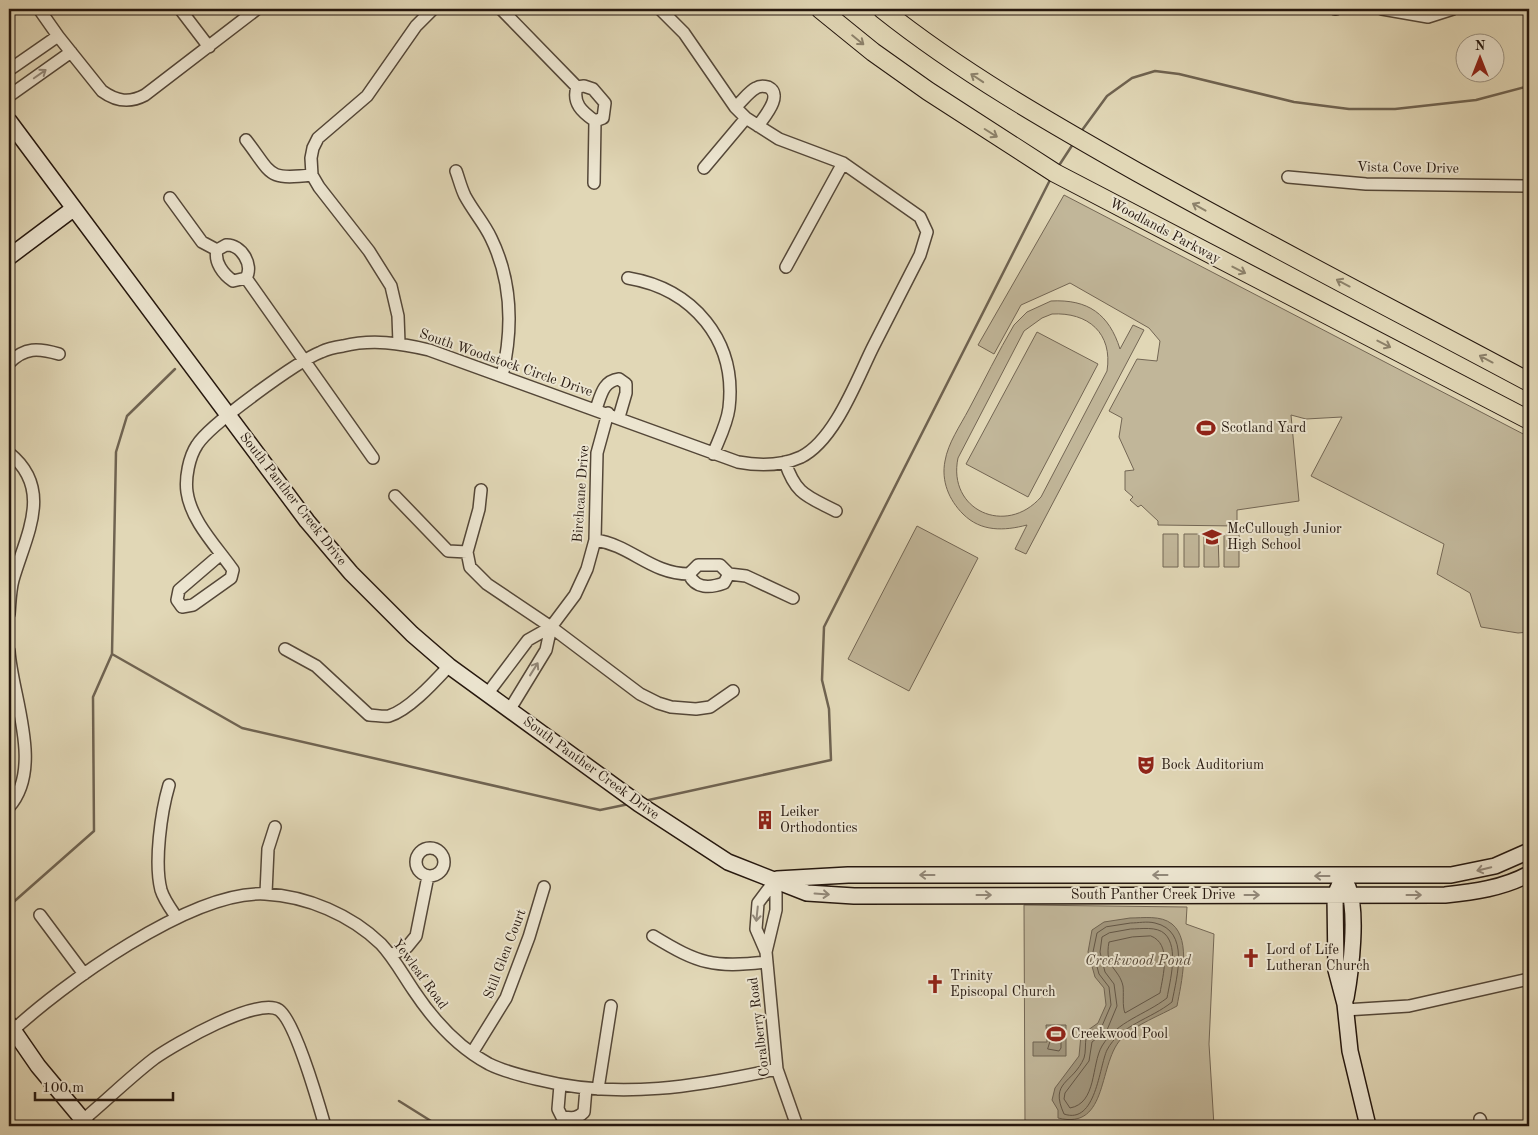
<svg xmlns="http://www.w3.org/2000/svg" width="1538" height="1135" font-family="'Old Standard TT',serif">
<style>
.green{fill:#c1b699;stroke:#736654;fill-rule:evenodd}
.water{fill:#a1967d;stroke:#6f6351}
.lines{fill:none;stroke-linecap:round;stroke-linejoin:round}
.shore{stroke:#635646;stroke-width:1}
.stream{stroke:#6f6351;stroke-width:2.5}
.street-casing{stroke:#544738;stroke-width:14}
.secondary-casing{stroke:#25170e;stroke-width:18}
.primary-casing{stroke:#25170e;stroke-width:20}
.street{stroke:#ece5d0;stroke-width:11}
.secondary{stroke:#ece5d0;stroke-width:15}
.primary{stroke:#e1d7b6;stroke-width:18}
.oneway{stroke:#8c816a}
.oneway2{stroke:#928879}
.labels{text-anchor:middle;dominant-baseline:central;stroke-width:4;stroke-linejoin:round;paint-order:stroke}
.street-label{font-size:14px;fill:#25170e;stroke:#ece5d0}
.poi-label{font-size:14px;fill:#25170e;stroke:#ece5d0;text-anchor:start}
.water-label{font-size:15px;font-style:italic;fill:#574a3a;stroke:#ece5d0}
</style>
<rect width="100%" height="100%" fill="#e1d7b6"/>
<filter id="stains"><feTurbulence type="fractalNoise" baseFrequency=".004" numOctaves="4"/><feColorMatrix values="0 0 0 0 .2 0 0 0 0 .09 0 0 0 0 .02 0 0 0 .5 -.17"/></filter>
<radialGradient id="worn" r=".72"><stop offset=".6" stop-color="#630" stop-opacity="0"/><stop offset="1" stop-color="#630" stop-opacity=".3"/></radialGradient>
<path class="green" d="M1064 195 1529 437V632L1518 633 1481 627 1470 593 1437 574 1444 544 1311 476 1342 417 1306 419 1291 415 1299 501 1237 510V526L1158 525V521L1141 505 1138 507 1130 500 1133 497 1125 490V471L1134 470 1119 437 1122 418 1109 411 1137 359 1157 361 1160 341 1149 328 1070 283 1021 305 994 354 978 345Z
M1051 301C1088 299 1109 314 1120 349L1133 325 1144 330 1026 554 1015 549 1027 525C1004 531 981 532 963 514 949 500 941 481 945 461 948 443 960 426 969 409 984 381 998 352 1014 325L1027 312ZM1052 314C1088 312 1113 333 1107 371L1041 497C1006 537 947 510 958 458L1024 331 1042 318Z
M1037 332 1098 364 1028 497 966 464Z
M917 526 978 558 909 691 848 659Z
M1163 534H1178V567H1163Z
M1184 534H1199V567H1184Z
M1204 534H1218L1219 567H1204Z
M1224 534H1239V567H1224Z
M1024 905 1187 907 1186 924 1214 934 1209 1044 1214 1126H1025Z"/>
<path class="water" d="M1130 918C1143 918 1161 915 1172 924 1192 940 1181 984 1177 1006 1161 1015 1135 1025 1123 1037 1097 1061 1110 1131 1058 1118V1110L1052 1100 1055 1088 1079 1056 1081 1035 1098 1023 1106 1005 1104 988 1095 977 1088 952 1092 930 1104 922Z
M1046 1025H1066V1056H1033V1042H1047Z"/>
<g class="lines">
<path class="shore" d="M1131 923C1138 923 1147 921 1155 923 1190 931 1177 976 1172 1002 1151 1019 1120 1025 1107 1050 1099 1067 1096 1125 1064 1114 1049 1081 1073 1084 1084 1058 1086 1052 1085 1044 1086 1038L1102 1026 1111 1005 1109 987 1099 974 1093 952 1097 933 1106 927Z
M1131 929C1141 929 1157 926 1165 934 1179 948 1170 981 1167 998 1145 1015 1117 1021 1102 1046 1091 1065 1097 1103 1070 1108L1064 1099 1065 1093 1089 1061 1092 1042 1107 1030 1117 1006 1114 984 1105 972 1100 952 1102 937 1109 933Z
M1151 936C1172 944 1163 975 1160 993L1125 1013C1122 1006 1124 994 1123 986 1119 968 1104 968 1109 942L1132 937Z
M1054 1030 1061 1032V1048L1059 1051 1048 1049Z"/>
<path class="stream" d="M1080 133 1107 96 1132 78 1155 71 1179 74 1294 102 1349 109H1395L1476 100 1529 86
M1058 167 1073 144
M175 369 127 416 116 452 112 654 242 728 600 810 629 804
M644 801 831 760 829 709 822 680 824 627 1051 178
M9 906 94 831 93 697 112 654
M399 1101 439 1126"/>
<g class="street-casing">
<path id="street" d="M39 9 58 36 102 91C117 102 130 103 145 95L257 9
M180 9 209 47
M501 9 577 87
M1335 9H1336
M1382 9 1428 17 1453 9
M9 70 58 36
M584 86 593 89 605 103 603 118 595 121C582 112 572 103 577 87Z
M9 96 71 52
M735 107C742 102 748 92 756 88 759 86 764 86 768 87 784 95 764 117 758 126
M246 140C273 175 266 180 312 175
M704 168 746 118
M456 171C459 179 461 188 465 196 473 211 484 223 491 238 513 283 513 329 502 376
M1288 177 1366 184 1529 186
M594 183 595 121
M170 198 202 242 217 250
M226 245C241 244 254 265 246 278L233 281C223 274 214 262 217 250Z
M786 267 843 163
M246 278 373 458
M628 278C693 289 737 340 729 408 727 424 719 439 713 454
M399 343 398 316 391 286 369 251 319 187 312 175 311 158 313 148 318 138 367 96 416 26 433 9
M9 363C25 347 38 348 59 354
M596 409C601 395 603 381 619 379L626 384V393L619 417
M9 453C54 489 26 535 13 580 10 591 10 603 9 614
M785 462C796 495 807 496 836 511
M481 490 479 509 467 552 470 567 487 584 551 627 640 694 658 703 671 707 696 709 710 707 733 691
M395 496 448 551 467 552
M595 540C631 545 651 574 689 574
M221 554 179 590 177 600 182 607 193 605 231 578 233 570C217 547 191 521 187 492 185 478 189 457 197 445 209 425 298 361 321 352 327 349 336 347 343 346 372 339 400 343 429 350L738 462C759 466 781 466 801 457 835 440 857 379 873 347 889 316 904 286 920 255L927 232 920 217 843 163 779 139 746 118 735 107 684 33 660 9
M729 574 724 583C711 588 695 589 689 574L698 565H720L729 574 746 576 793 598
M285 649 316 666 369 715C375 715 383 717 389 716 409 710 435 681 449 666
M9 651C12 696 44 768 9 807
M488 693 528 640 551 627 575 595 587 569 595 540 597 453 608 413
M510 709 546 650 551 627
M169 785C161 812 154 863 161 890 164 900 171 909 177 918
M416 862a14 14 0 1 1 28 0a14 14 0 1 1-28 0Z
M776 879 758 903 756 929 766 952 777 1069 797 1126
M266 893 268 849 275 827
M40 915 84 974
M653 936C699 964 713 968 767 962
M766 952 776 910V879
M391 955 407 947 416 936 428 876
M1345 1010 1409 1006 1529 979
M9 1034C61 985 192 890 265 894 307 896 351 915 381 944 394 958 403 975 414 991 434 1021 457 1047 489 1064 505 1072 523 1076 540 1080 619 1100 699 1086 777 1069
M472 1053 506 998 529 937 544 887
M560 1085 558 1109 562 1117C572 1118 577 1119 584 1112L586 1088
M598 1089 611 1006
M1480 1119 1482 1126
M83 1120C107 1100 130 1077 155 1058 175 1044 258 996 279 1010 295 1021 319 1105 325 1126"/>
</g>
<g class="secondary-casing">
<path id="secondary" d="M9 121 307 521 351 573 412 634 449 666 639 804 728 862 807 893 854 896 1445 895C1474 892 1503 888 1529 874
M9 257 73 209
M777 879 848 875H1451L1495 866 1529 851
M1339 886 1335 895 1336 970 1345 1004 1350 1051 1368 1126
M1346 998C1351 970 1358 912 1348 887
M9 1024 38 1066 88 1126"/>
</g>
<g class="primary-casing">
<path id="primary" d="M820 9 873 52 928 91 1055 173 1529 420
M882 9C961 72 1049 122 1137 172 1266 244 1398 312 1529 382"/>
</g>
<use href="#street" class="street"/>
<use href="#secondary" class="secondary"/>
<use href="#primary" class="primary"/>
</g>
<defs><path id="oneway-shaft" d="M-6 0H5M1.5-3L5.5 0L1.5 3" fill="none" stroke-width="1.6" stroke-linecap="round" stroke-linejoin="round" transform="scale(1.25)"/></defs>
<g class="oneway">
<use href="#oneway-shaft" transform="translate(858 40) rotate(39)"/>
<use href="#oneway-shaft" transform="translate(977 78) rotate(-146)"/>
<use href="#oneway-shaft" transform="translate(991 133) rotate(32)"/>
<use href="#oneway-shaft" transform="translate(1199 207) rotate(-151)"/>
<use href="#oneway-shaft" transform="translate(1239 270) rotate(27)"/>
<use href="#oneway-shaft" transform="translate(1343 283) rotate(-152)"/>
<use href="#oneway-shaft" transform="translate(1384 344) rotate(27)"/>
<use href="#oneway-shaft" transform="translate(1486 359) rotate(-152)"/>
</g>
<g class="oneway2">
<use href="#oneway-shaft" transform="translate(40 74) rotate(-35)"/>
<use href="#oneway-shaft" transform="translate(534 669) rotate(-58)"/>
<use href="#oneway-shaft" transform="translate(1484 869) rotate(166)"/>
<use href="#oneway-shaft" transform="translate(927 875) rotate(180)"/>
<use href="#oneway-shaft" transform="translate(1160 875) rotate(180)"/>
<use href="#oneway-shaft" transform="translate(1322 876) rotate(-180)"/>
<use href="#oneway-shaft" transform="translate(822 894) rotate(4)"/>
<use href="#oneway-shaft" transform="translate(984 895)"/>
<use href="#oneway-shaft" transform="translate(1252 895)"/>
<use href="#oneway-shaft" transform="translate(1414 895)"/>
<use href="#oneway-shaft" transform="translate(757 914) rotate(96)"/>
</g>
<defs>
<g id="stadium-bare" transform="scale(1.5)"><path d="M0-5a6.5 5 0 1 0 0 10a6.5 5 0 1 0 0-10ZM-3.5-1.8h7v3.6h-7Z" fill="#8f2418" stroke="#ece5d0" stroke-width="2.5" paint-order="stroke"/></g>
<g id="school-bare" transform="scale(1.5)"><path d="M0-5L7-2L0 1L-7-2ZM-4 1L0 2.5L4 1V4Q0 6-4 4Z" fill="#8f2418" stroke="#ece5d0" stroke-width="2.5" paint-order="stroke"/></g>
<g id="theatre-bare" transform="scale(1.5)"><path d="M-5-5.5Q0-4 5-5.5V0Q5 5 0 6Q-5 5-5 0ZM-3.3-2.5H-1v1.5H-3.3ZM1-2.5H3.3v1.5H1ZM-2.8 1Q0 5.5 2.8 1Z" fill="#8f2418" stroke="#ece5d0" stroke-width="2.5" paint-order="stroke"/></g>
<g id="building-bare" transform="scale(1.5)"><path d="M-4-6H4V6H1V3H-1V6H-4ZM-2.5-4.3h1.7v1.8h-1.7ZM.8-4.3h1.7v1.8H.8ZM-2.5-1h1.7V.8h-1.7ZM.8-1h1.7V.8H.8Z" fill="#8f2418" stroke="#ece5d0" stroke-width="2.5" paint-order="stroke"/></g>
<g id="church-bare" transform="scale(1.5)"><path d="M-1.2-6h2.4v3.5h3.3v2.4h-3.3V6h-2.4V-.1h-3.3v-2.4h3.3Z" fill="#8f2418" stroke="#ece5d0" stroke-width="2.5" paint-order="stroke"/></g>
</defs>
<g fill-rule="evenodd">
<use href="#stadium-bare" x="1206" y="428"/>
<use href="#school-bare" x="1212" y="537"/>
<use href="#theatre-bare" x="1146" y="765"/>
<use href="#building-bare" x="765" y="820"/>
<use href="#church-bare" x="1251" y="958"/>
<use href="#church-bare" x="935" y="984"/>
<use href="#stadium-bare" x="1056" y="1034"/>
</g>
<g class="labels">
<g class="street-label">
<text transform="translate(1408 168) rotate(1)">Vista Cove Drive</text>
<text transform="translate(1165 231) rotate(28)">Woodlands Parkway</text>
<text transform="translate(506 363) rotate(19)">South Woodstock Circle Drive</text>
<text transform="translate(581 494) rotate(-86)">Birchcane Drive</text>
<text transform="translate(293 499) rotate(52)">South Panther Creek Drive</text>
<text transform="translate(591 768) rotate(36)">South Panther Creek Drive</text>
<text x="1153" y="895">South Panther Creek Drive</text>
<text transform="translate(505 954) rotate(-69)">Still Glen Court</text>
<text transform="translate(420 974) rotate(54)">Yewleaf Road</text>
<text transform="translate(759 1027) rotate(-97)">Coralberry Road</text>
</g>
<g class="poi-label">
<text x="1221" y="428">Scotland Yard</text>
<text x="1227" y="529">McCullough Junior<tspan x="1227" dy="16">High School</tspan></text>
<text x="1161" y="765">Bock Auditorium</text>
<text x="780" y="812">Leiker<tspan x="780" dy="16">Orthodontics</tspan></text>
<text x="1266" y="950">Lord of Life<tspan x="1266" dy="16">Lutheran Church</tspan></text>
<text x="950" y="976">Trinity<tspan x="950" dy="16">Episcopal Church</tspan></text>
<text x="1071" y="1034">Creekwood Pool</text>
</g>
<g class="water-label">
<text x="1138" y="961">Creekwood Pond</text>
</g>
</g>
<rect width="1538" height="1135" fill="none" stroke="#e1d7b6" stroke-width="30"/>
<rect x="10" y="10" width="1518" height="1115" fill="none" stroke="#25170e" stroke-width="2.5"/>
<rect x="15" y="15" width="1508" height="1105" fill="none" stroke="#25170e"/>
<g transform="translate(1480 58)"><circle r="24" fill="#ece5d0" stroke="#9c9382"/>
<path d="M0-4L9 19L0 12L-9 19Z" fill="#8f2418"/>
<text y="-8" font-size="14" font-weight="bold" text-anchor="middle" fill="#25170e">N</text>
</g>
<path d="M35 1092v8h138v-8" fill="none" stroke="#25170e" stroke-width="2.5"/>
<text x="42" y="1092" font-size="15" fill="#25170e" stroke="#ece5d0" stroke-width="4" paint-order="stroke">100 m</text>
<rect width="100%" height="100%" filter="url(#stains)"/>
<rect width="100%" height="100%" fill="url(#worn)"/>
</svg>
